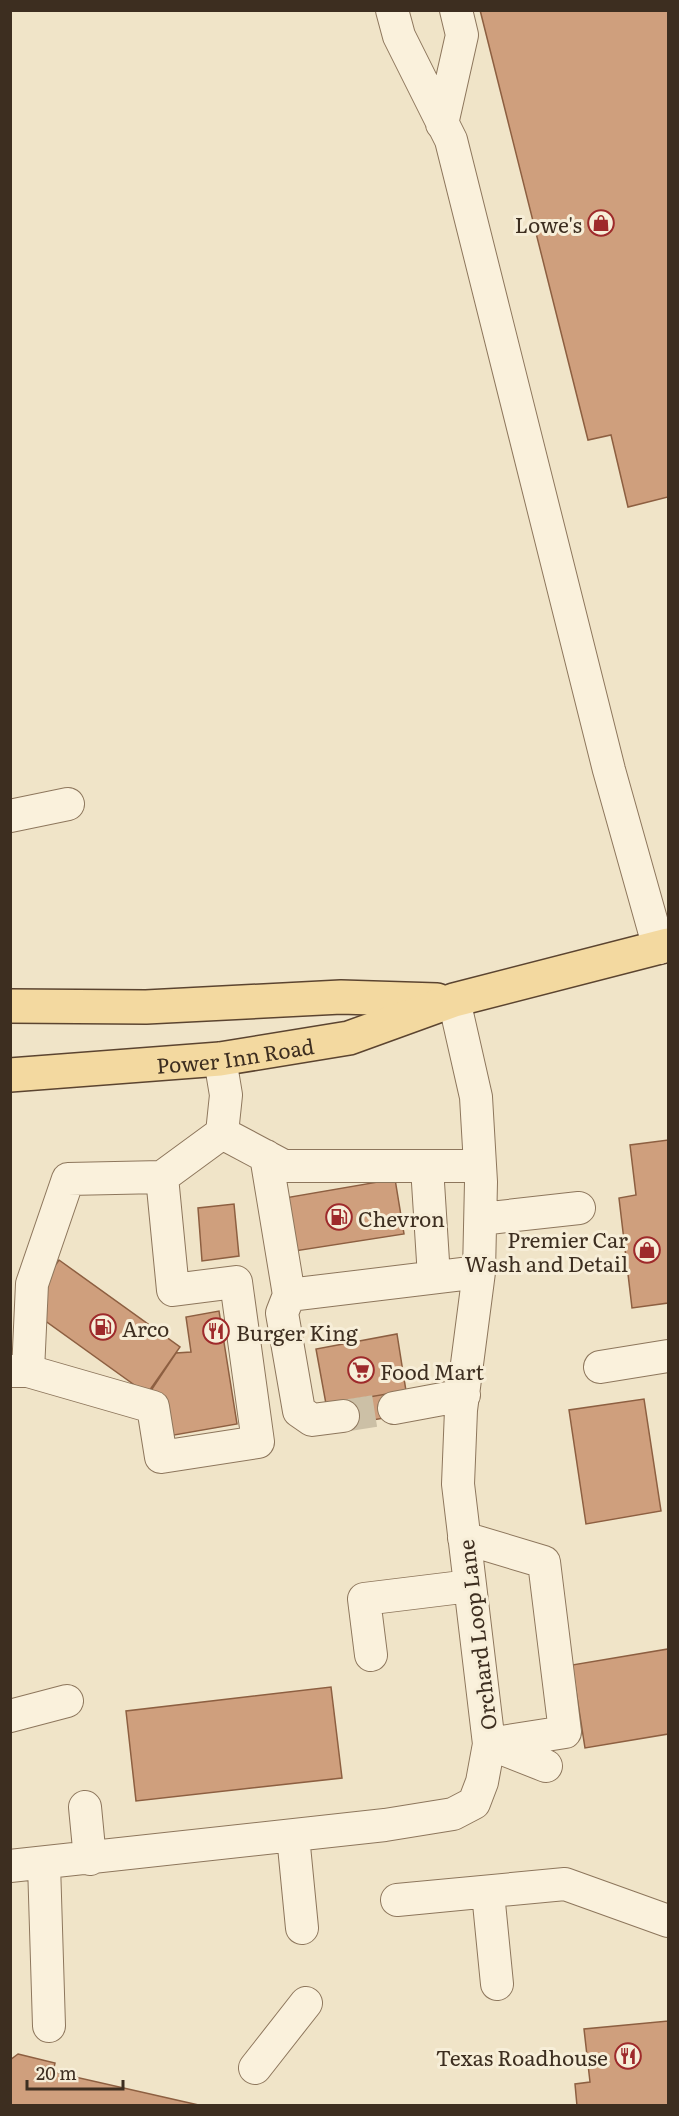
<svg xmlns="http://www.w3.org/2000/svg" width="679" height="2116" font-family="Literata,serif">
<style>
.building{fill:#cf9f7d;stroke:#8d5f41;stroke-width:1.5}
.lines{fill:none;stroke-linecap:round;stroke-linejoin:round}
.minor-tunnel{stroke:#ccc0a6;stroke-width:32;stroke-dasharray:32 16;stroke-linecap:butt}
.minor-casing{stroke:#8d765c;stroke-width:34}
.major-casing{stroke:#5b4430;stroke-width:36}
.minor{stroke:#faf1dc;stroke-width:32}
.major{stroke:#f3d9a0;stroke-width:33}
.labels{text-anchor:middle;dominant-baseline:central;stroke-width:6;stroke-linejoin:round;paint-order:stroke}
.poi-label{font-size:21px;fill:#3d2e20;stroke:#f7eed8;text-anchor:start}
.street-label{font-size:21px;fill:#3d2e20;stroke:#f7eed8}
</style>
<rect width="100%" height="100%" fill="#f0e4c8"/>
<path class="building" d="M480 10H668V497L628 507 611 435 588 440Z
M668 1140V1303L632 1308 619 1198 636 1195 630 1145Z
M395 1179 404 1234 282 1253 273 1200Z
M234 1204 239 1256 202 1261 198 1208Z
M59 1260 180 1347 147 1394 26 1307Z
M219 1311 237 1424 163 1437 152 1389 176 1353 191 1352 186 1317Z
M397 1334 406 1391 326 1404 316 1349Z
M392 1393 396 1416 344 1425 340 1402Z
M644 1399 661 1511 586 1524 569 1410Z
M668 1649V1734L585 1748 572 1665Z
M331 1687 342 1778 136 1801 126 1711Z
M668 2021V2106H577L575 2084 590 2082 584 2029Z
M18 2054 55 2063 53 2072 203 2106H10V2060Z"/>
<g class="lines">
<path class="minor-tunnel" d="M343 1416 394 1408"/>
<g class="minor-casing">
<path id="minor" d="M392 10 399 36 451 140 609 770 659 948
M442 124 462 35 456 10
M10 816 68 804
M222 1133 284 1166H480
M266 1156 289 1295 479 1272
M427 1167 434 1277
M481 1219 579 1208
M289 1295 282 1313 299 1411 312 1420 343 1416
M600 1367 668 1356
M10 1371H28L32 1284 68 1179 162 1177 222 1133 226 1095 220 1059
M28 1371 153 1407 161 1457 258 1442 236 1282 173 1290 162 1177
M394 1408 464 1395
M464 1538 544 1562 565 1732 489 1744
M371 1655 364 1599 470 1586
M10 1716 67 1701
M490 1744 546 1766
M85 1807 90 1859
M293 1836 302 1928
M44 1864 49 2026
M10 1866 385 1825 453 1814 474 1803 482 1782 489 1744 458 1484 461 1410 479 1272 481 1182 476 1097 454 1000
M488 1893 497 1984
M397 1900 565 1884 668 1921
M255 2068 306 2003"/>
</g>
<g class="major-casing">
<g id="major">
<path d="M10 1006 146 1007 341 997 437 1000"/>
<path id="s1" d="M10 1075 220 1059 349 1038 454 1000 668 945"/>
</g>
</g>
<use href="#minor" class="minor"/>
<use href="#major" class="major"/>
</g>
<defs>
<g id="shop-ring" transform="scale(1.35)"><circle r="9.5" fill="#f7eed8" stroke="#9e2a2b" stroke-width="1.5"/><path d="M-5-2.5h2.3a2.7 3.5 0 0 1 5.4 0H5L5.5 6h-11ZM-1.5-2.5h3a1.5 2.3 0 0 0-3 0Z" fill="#9e2a2b"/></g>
<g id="fuel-ring" transform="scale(1.35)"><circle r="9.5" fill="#f7eed8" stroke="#9e2a2b" stroke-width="1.5"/><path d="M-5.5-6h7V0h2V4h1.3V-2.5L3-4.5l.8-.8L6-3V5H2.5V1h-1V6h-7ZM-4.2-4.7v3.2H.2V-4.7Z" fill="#9e2a2b"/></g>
<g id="restaurant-ring" transform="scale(1.35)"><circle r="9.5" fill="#f7eed8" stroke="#9e2a2b" stroke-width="1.5"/><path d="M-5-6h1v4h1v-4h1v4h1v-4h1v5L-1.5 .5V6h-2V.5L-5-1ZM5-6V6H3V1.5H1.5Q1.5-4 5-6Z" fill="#9e2a2b"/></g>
<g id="supermarket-ring" transform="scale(1.35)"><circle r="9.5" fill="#f7eed8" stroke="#9e2a2b" stroke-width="1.5"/><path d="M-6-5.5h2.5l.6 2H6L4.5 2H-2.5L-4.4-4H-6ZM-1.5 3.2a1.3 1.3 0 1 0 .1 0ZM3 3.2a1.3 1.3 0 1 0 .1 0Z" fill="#9e2a2b"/></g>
</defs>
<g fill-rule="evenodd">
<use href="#shop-ring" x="601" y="223"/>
<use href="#fuel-ring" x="339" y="1217"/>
<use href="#shop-ring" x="647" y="1250"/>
<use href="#fuel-ring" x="103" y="1327"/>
<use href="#restaurant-ring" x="216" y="1331"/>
<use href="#supermarket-ring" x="361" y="1370"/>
<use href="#restaurant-ring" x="628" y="2056"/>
</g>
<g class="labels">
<g class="poi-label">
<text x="582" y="223" text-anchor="end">Lowe's</text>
<text x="358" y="1217">Chevron</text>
<text x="628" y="1238" text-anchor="end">Premier Car<tspan x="628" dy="24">Wash and Detail</tspan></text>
<text x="122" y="1327">Arco</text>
<text x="236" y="1331">Burger King</text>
<text x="380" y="1370">Food Mart</text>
<text x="608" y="2056" text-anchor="end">Texas Roadhouse</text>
</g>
<g class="street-label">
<text stroke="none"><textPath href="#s1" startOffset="226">Power Inn Road</textPath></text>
<text transform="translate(476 1635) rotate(-97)">Orchard Loop Lane</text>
</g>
</g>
<rect width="679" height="2116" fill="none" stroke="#3d2e20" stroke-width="24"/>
<path d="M27 2080v9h96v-9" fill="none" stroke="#3d2e20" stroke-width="3"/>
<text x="36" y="2080" font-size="18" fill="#3d2e20" stroke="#f7eed8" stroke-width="4.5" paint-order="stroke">20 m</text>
</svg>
